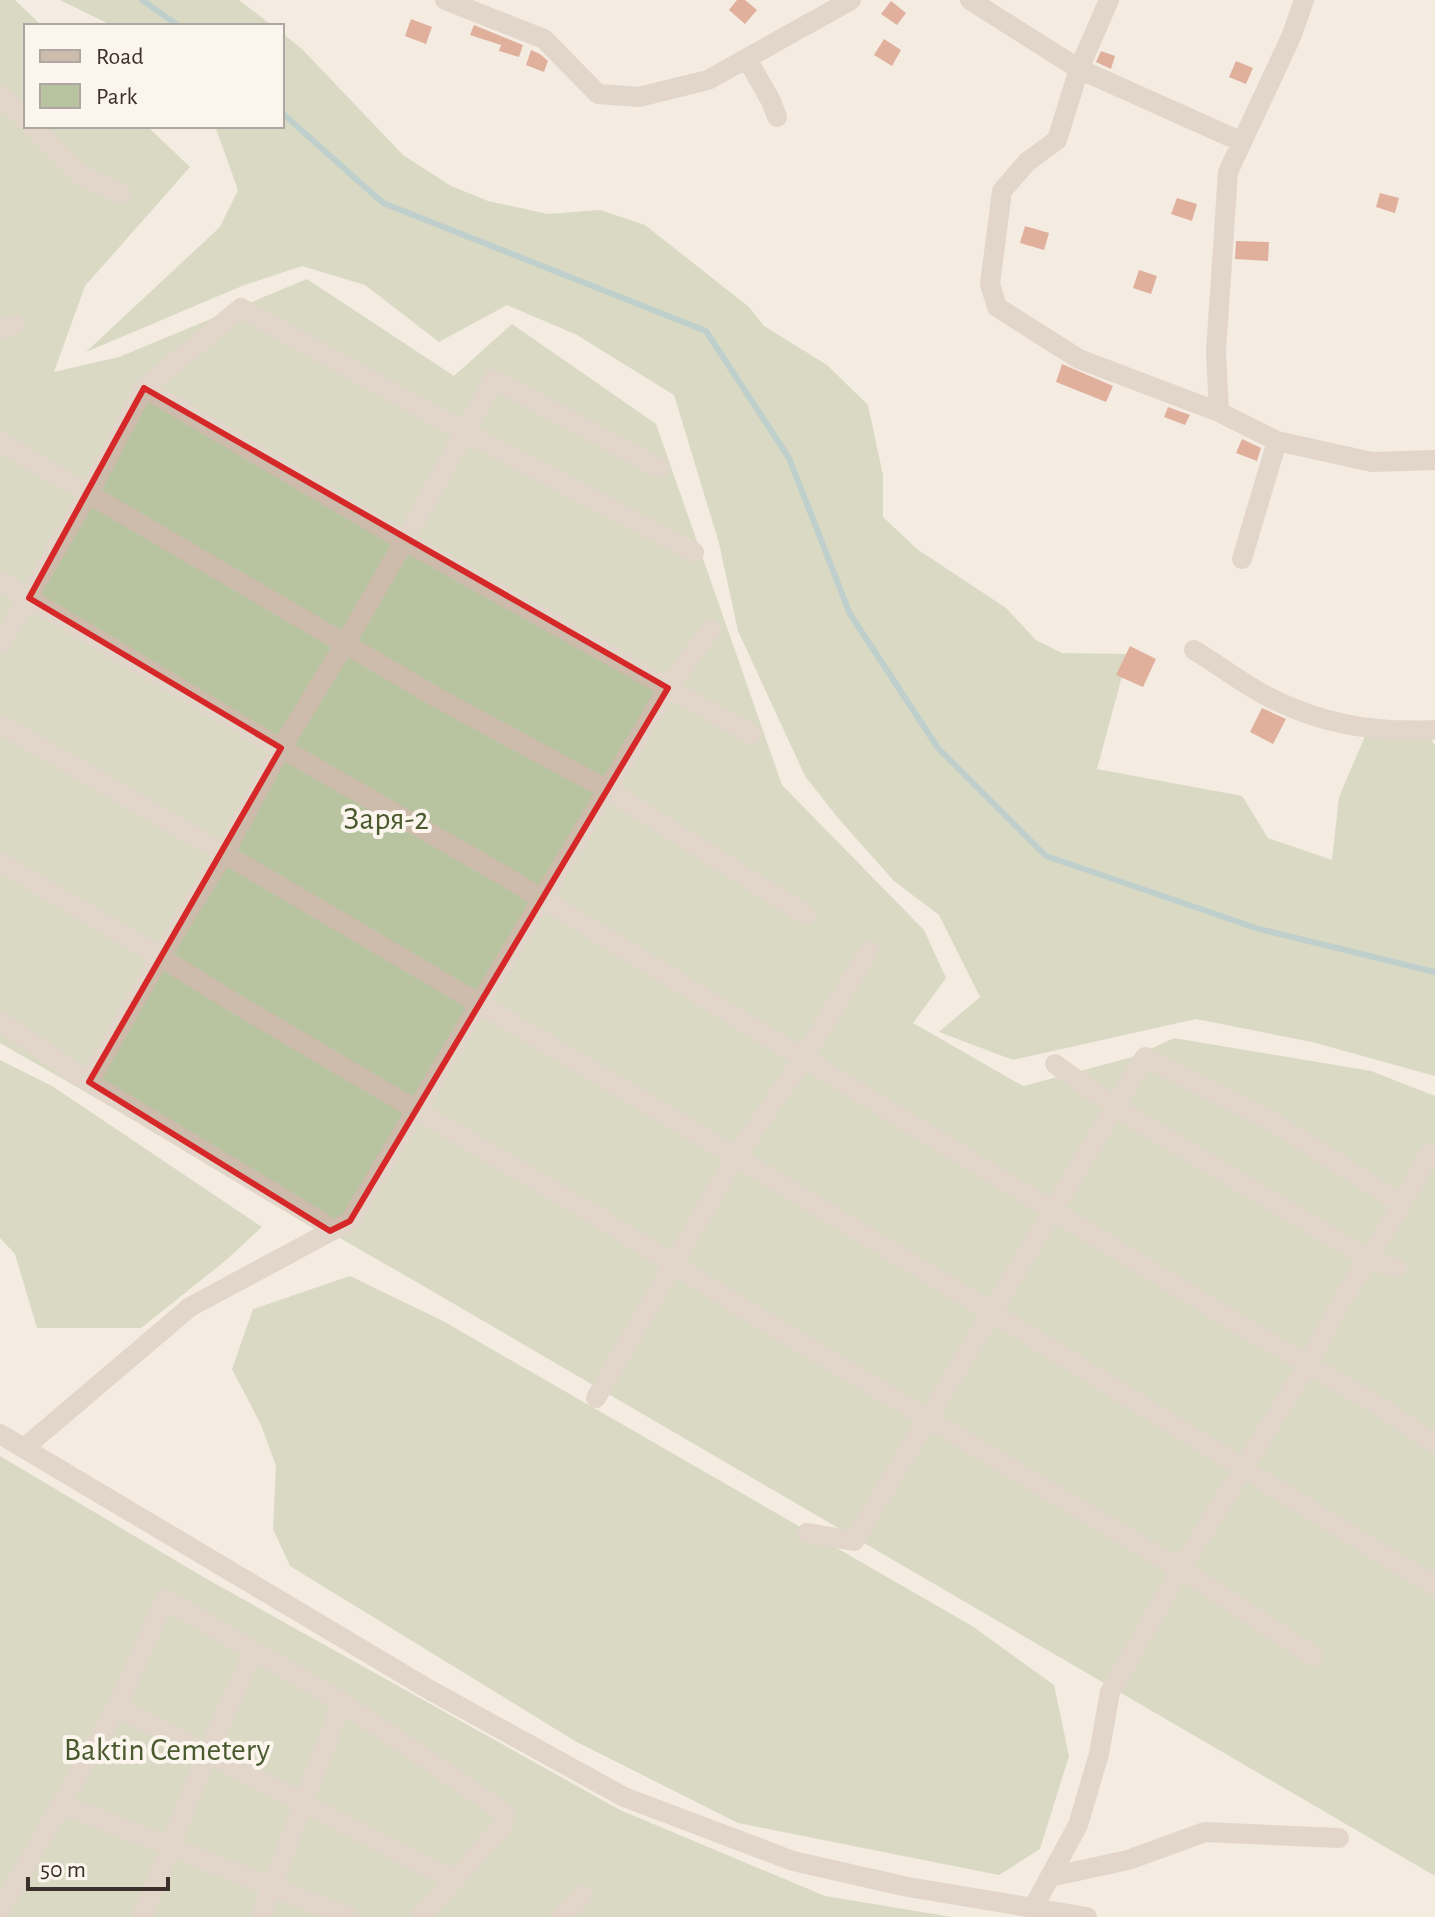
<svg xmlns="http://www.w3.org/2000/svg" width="1435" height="1917" font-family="'Alegreya Sans',sans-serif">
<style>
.green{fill:#b8c4a0}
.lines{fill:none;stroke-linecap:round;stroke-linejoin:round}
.stream{stroke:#7fb0b2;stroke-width:6}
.building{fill:#c8694b}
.minor{stroke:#cdbbac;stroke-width:20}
.marked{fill:none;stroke:#d62828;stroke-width:6;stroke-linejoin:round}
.labels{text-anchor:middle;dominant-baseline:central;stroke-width:8;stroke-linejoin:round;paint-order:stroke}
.park-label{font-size:32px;fill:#4a5a2e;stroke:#fbf5ee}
</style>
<rect width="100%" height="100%" fill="#f4ebe1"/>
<path class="green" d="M0 0H15L42 26H26V126H147L190 167 85 286 54 372 119 357 307 279 454 376 512 324 656 424 782 785 924 930 946 978 913 1023 1023 1086 1133 1057 1174 1038 1371 1071 1435 1096V1876L413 1280 0 1043Z
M60 0H239L273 26H113Z
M282 33 301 48 403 155 451 186 488 201 548 214 600 210 645 225 749 307 764 326 827 365 868 405 883 475V517L917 549 1006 608 1036 640 1062 653 1128 654 1097 769 1242 796 1268 838 1332 860 1339 797 1372 720 1431 740 1435 745V1076L1312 1042 1196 1019 1013 1060 939 1032 980 997 939 915 894 881 838 818 805 776 738 631 719 543 674 395 577 335 507 305 439 342 365 285 302 266 242 286 86 352 220 227 238 190 215 126H282Z
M0 1060 52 1086 262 1227 225 1261 141 1328H37L15 1254 0 1238Z
M350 1276 443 1321 972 1626 1054 1685 1069 1756 1040 1849 999 1875 738 1823 575 1741 290 1566 273 1529 276 1466 261 1425 232 1369 253 1309Z
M0 1456 205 1578 620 1810 825 1896 952 1917H0Z"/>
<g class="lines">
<path class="stream" d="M142 0 179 26
M282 113 383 203 706 331 789 458 850 614 938 748 1046 856 1259 929 1435 972"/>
</g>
<path class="building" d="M737 0H745L757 10 745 24 729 10Z
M891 1 906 13 897 25 881 14Z
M411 19 432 27 426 44 405 36Z
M474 25 523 45 519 57 499 51 501 45 470 35Z
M884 39 901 50 892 66 874 55Z
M531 50 540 54 548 61 544 72 526 65Z
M1101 51 1115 56 1111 69 1096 62Z
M1236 61 1253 68 1246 84 1229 77Z
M1380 193 1399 198 1395 213 1376 207Z
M1177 198 1197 204 1192 221 1171 214Z
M1025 226 1049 233 1044 250 1020 243Z
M1236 241 1269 242 1268 261 1235 259Z
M1139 270 1157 276 1151 294 1133 288Z
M1062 364 1113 386 1106 402 1056 382Z
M1168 407 1190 415 1185 425 1164 417Z
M1242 439 1261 448 1257 461 1236 453Z
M1130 646 1156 659 1143 687 1116 675Z
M1262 708 1286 719 1273 744 1250 732Z"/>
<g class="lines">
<path class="minor" d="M445 0 544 39 598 94 639 97 708 80 851 0
M970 0 1079 69 1242 142
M1109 0 1079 69 1057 140 1027 162 1002 191 990 284 997 307 1079 359 1219 412 1277 441 1372 462 1435 460
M747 59 771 101 777 117
M0 95 26 120
M32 126 81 175 121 194
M0 330 14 324
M144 388 382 528 751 734
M1219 412 1216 352 1228 172 1291 37 1304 0
M0 442 436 697 606 789 806 915
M1242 559 1277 441
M0 581 253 732 508 878 1232 1320 1374 1403 1435 1444
M0 645 89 493 144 388 241 308 459 429 694 552
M1194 650C1222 667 1249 689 1279 702 1329 726 1380 733 1435 730
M0 724C338 918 673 1117 1006 1321 1149 1409 1291 1499 1435 1586
M0 862 144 947 233 1002 595 1215 746 1310 1192 1576 1313 1656
M0 1021 89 1082 322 1222 330 1231
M1055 1064 1116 1108 1369 1259 1397 1268
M89 1082 160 957 224 854 281 748 345 644 405 540 494 379 659 468
M596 1398 735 1158 803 1059 869 951
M0 1434 430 1690 624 1797 793 1861 908 1887 1087 1917
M24 1448 190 1307 350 1221 668 688 711 629
M807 1533 854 1541 1145 1057 1273 1122 1402 1204
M117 1707 453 1880
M61 1804 349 1917
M1050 1877 1128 1860 1205 1832 1339 1838
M1033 1908 1078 1825 1099 1754 1110 1692 1180 1570 1308 1364 1341 1302 1402 1204 1429 1154 1435 1157
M0 1911 117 1707 165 1599 342 1702 504 1812 503 1826 420 1917
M142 1917 207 1754 253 1652
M260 1917 342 1702
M561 1917 582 1895"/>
</g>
<path d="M0 0H1435V1917H0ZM144 388 668 688 350 1221 330 1231 89 1082 281 748 29 598Z" fill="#f4ebe1" fill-opacity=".55" fill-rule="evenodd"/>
<path class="marked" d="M144 388 668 688 350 1221 330 1231 89 1082 281 748 29 598Z"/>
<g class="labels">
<g class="park-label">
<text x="386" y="819">Заря-2</text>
<text x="167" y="1750">Baktin Cemetery</text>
</g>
</g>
<rect x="24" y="24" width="260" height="104" fill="#fbf5ee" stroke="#aea6a0" stroke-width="2"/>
<rect x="40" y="50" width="40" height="12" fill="#cdbbac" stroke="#aea6a0" stroke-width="2"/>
<text x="96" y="64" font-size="24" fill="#3b302b">Road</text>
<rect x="40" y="84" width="40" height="24" fill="#b8c4a0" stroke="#aea6a0" stroke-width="2"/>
<text x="96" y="104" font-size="24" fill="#3b302b">Park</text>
<path d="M28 1877v12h140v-12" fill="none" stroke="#3b302b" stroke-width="4"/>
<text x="40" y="1877" font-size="24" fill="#3b302b" stroke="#fbf5ee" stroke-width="6" paint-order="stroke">50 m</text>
</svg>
